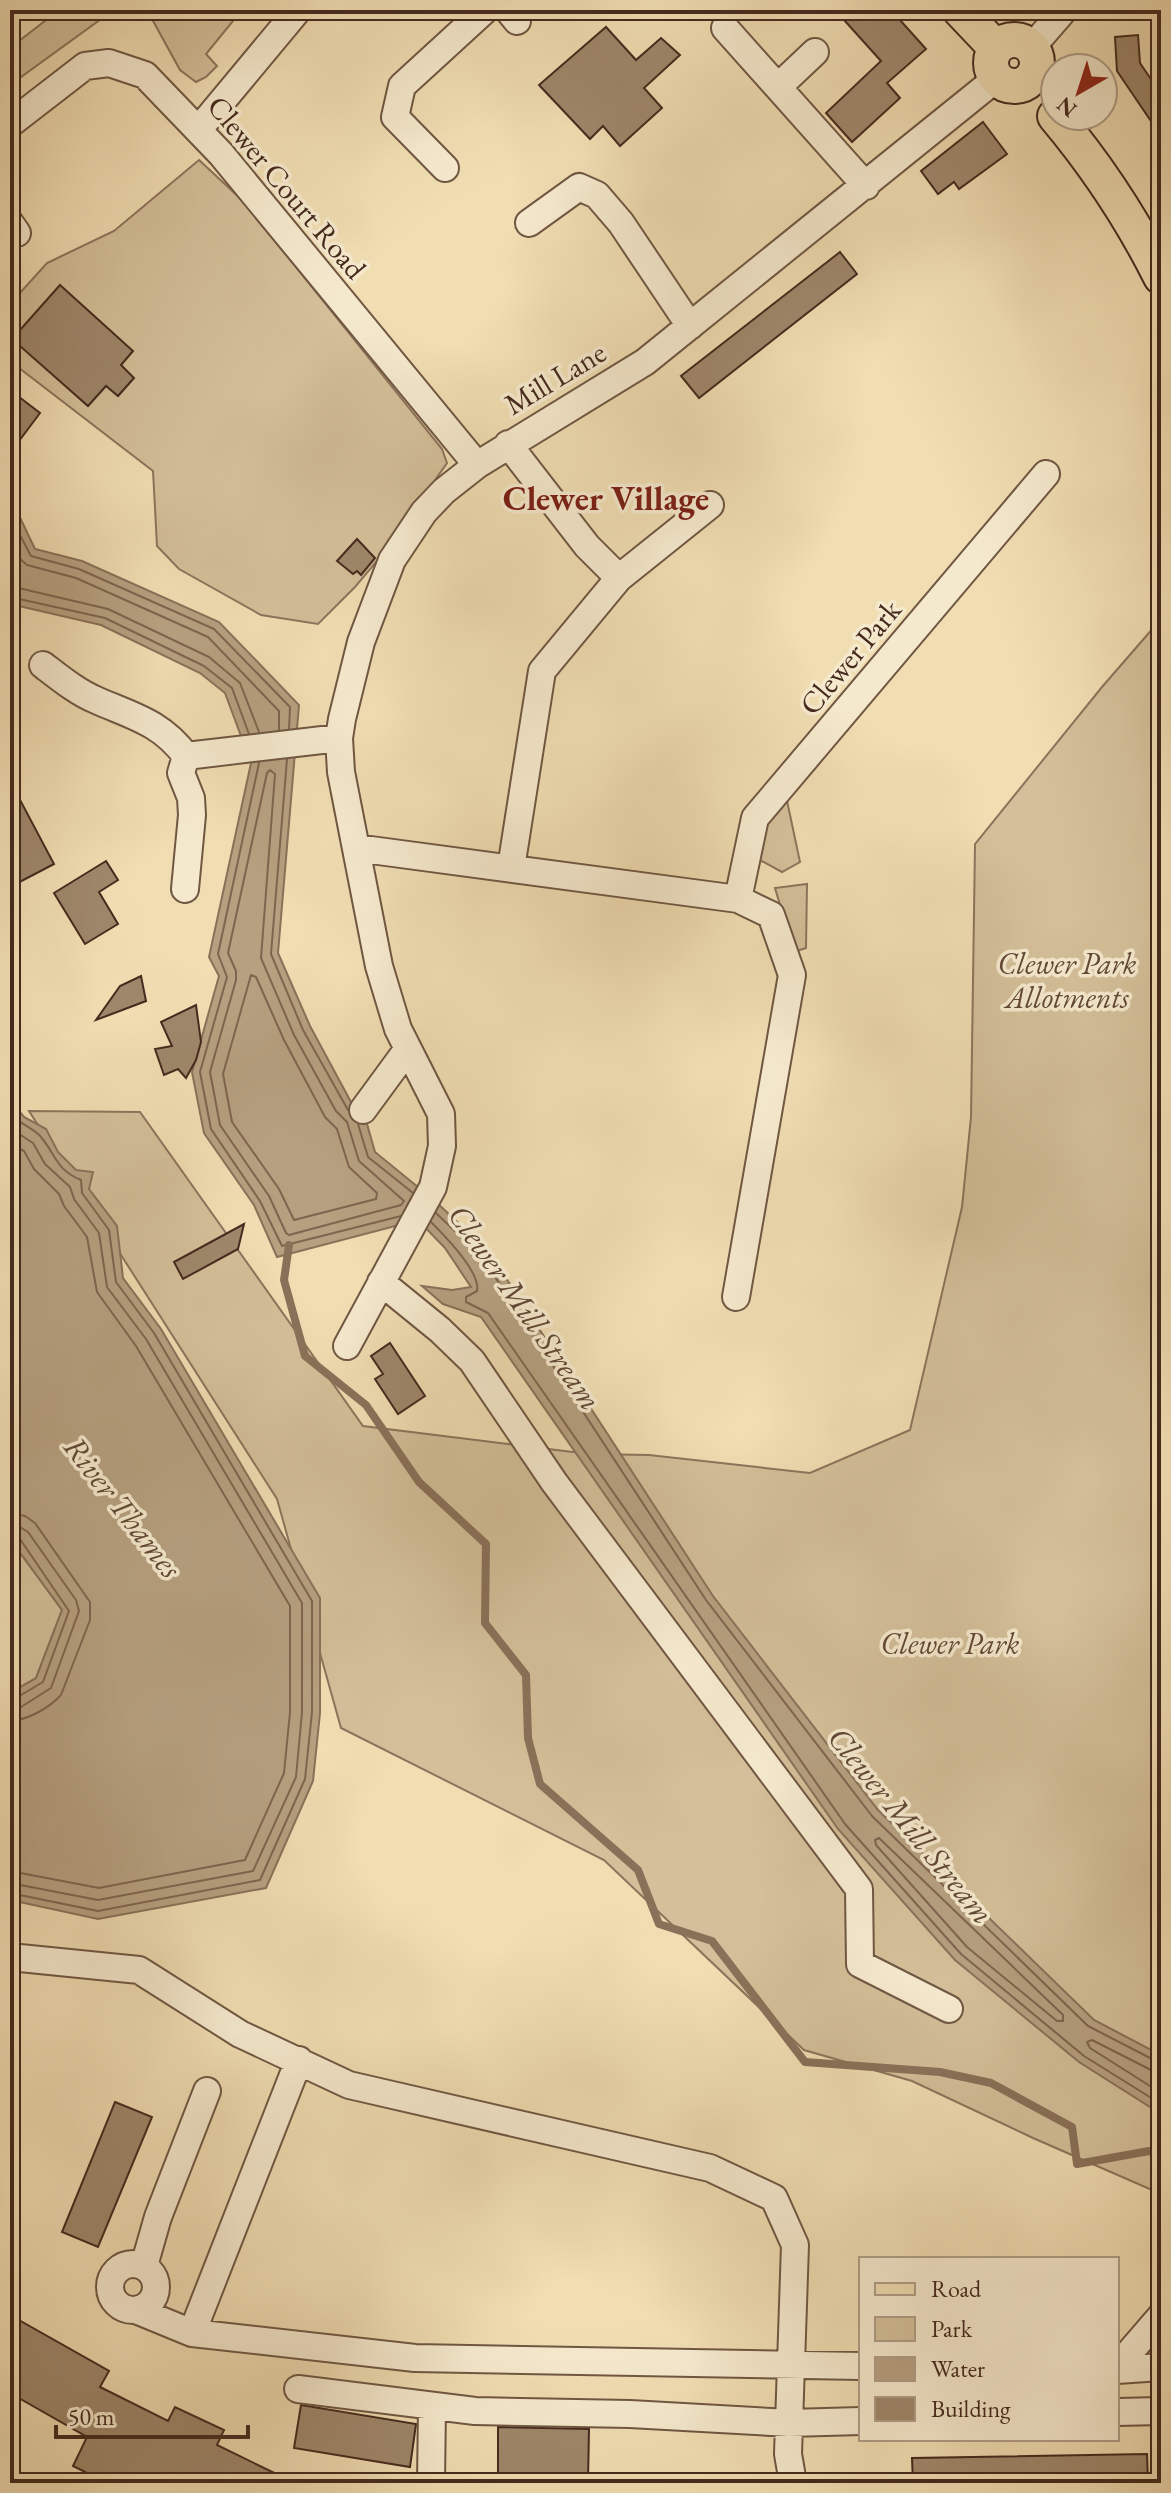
<svg xmlns="http://www.w3.org/2000/svg" width="1171" height="2493" font-family="'EB Garamond',serif">
<style>
.green{fill:#d3bf99;stroke:#8c745c;stroke-width:2}
.water{fill:#b6a080;stroke:#897159;stroke-width:2}
.lines{fill:none;stroke-linecap:round;stroke-linejoin:round}
.shore{stroke:#7e654f;stroke-width:2}
.stream{stroke:#897159;stroke-width:8}
.building{fill:#9e876b;stroke:#452a1e;stroke-width:2}
.minor-casing{stroke:#705743;stroke-width:30}
.major-casing{stroke:#452a1e;stroke-width:38}
.minor{stroke:#f5e9cd;stroke-width:26}
.major{stroke:#f0ddb2;stroke-width:34}
.labels{text-anchor:middle;dominant-baseline:central;stroke-width:7;stroke-linejoin:round;paint-order:stroke}
.street-label{font-size:30px;fill:#452a1e;stroke:#f5e9cd}
.park-label{font-size:30px;font-style:italic;fill:#614837;stroke:#f5e9cd}
.water-label{font-size:32px;font-style:italic;fill:#614836;stroke:#f5e9cd}
.quarter-label{font-size:34px;font-weight:bold;fill:#7a1f14;stroke:#f5e9cd}
</style>
<rect width="100%" height="100%" fill="#f0ddb2"/>
<filter id="stains"><feTurbulence type="fractalNoise" baseFrequency=".0025" numOctaves="4"/><feColorMatrix values="0 0 0 0 .2 0 0 0 0 .09 0 0 0 0 .02 0 0 0 .5 -.17"/></filter>
<radialGradient id="worn" r=".72"><stop offset=".6" stop-color="#630" stop-opacity="0"/><stop offset="1" stop-color="#630" stop-opacity=".3"/></radialGradient>
<path class="green" d="M59 10H242L206 54 217 66 206 77 196 82 180 70 152 19 108 14 10 85V48Z
M199 160 243 201 442 449 447 463 383 554 355 587 318 624 261 615 179 569 157 546 153 471 10 361V304L47 263 114 231Z
M1161 619V2194L1033 2138 912 2081 804 2050 604 1860 341 1728 277 1499 29 1111 140 1112 363 1426 589 1454 649 1455 810 1473 910 1430 962 1207 971 1117 975 844 1102 687Z
M786 796 800 862 782 872 756 858 762 827Z
M807 884 806 948 794 952 775 888Z
M10 1539 62 1610 36 1678 10 1693Z"/>
<path class="water" d="M15 507 35 549 82 561 219 622 299 705 278 953 310 1026 351 1102 363 1110 375 1152 435 1201 489 1252 713 1596 878 1810 1094 2020 1161 2055V2114L1079 2062 955 1960 838 1829 481 1317 443 1304 422 1286 452 1290 471 1287 445 1248 418 1220 277 1257 254 1205 204 1133 192 1072 219 976 209 957 251 763 225 693 200 673 101 625 10 604V509Z
M10 1100 24 1117 46 1129 58 1152 76 1170 93 1172 89 1189 117 1226 123 1278 161 1329 320 1598V1713L313 1781 266 1888 98 1919 10 1900V1693L36 1678 62 1610 10 1539Z"/>
<g class="lines">
<path class="shore" d="M10 516 31 556 79 569 214 629 290 707 289 729
M10 539 19 558 27 565 76 578 208 637 279 711V730
M10 586 108 609 209 657 240 683 259 732
M10 597 105 618 204 666 232 688 249 734
M287 759 271 954 303 1030 348 1110
M259 763 218 954 227 977 200 1072 211 1129 260 1201 282 1246 401 1216
M270 770 275 774 261 958 294 1035 336 1111 347 1122 359 1161 404 1201 401 1205 289 1235 286 1233 269 1196 220 1125 210 1072 236 980V971L228 953 267 773Z
M251 975 256 977 284 1040 325 1117 337 1129 349 1167 377 1193 376 1199 294 1220 279 1189 232 1122 223 1074Z
M10 1113C20 1125 34 1128 41 1137 56 1155 56 1170 81 1180L82 1193 109 1230 116 1282 154 1333 312 1601V1712L305 1779 260 1880 98 1911 10 1893
M358 1124 368 1157 413 1193
M10 1128 33 1143 45 1164 70 1187 74 1199 99 1233 107 1287 146 1339 302 1603V1712L296 1777 253 1871 98 1900 10 1883
M10 1144 24 1151 34 1169 59 1194 64 1206 87 1237 97 1292 136 1346 290 1606V1712L284 1773 245 1860 99 1888 10 1871
M436 1213 482 1257 706 1600 872 1816 1088 2026 1154 2060 1161 2061
M431 1222C444 1235 481 1273 477 1291L466 1297V1302L488 1313 845 1824 961 1954 1084 2056 1161 2104
M10 1513 25 1516 35 1523 90 1602V1620L61 1695C49 1708 28 1720 10 1721
M10 1525 20 1527 28 1532 76 1600 79 1611 51 1688 21 1707 10 1709
M10 1535 20 1539 69 1611 43 1682 16 1698 10 1699
M879 1838 1063 2015V2021H1057L967 1947 876 1845 875 1840Z
M1161 2071 1151 2070 1092 2040 1087 2042 1090 2048 1161 2093"/>
<path class="stream" d="M289 1245 284 1280 305 1356 366 1405 419 1482 486 1544 485 1623 526 1675 528 1738 540 1784 638 1870 659 1924 712 1941 805 2062 940 2072 991 2083 1072 2127 1077 2164 1149 2151 1161 2157"/>
</g>
<path class="building" d="M835 10H891L926 49 887 83 900 98 852 142 826 113 881 61Z
M606 27 636 60 661 38 680 55 644 88 662 108 620 146 603 126 590 139 539 85Z
M1138 35 1140 63 1161 94V136L1117 71 1115 37Z
M983 122 1007 154 959 189 954 182 938 194 921 171Z
M840 252 857 274 699 398 681 376Z
M60 285 133 351 121 365 134 378 118 396 106 386 88 406 12 339Z
M10 390 40 413 10 453Z
M357 539 375 558 361 575 357 571 353 574 337 561Z
M10 781 54 864 10 887Z
M106 861 118 880 99 892 118 924 85 944 54 893Z
M141 976 146 1001 96 1020 120 986Z
M196 1005 201 1042 196 1060 186 1078 178 1069 164 1075 155 1049 172 1046 161 1022Z
M244 1224 238 1249 183 1279 174 1262Z
M390 1343 425 1396 398 1414 375 1379 383 1374 371 1356Z
M115 2102 152 2117 98 2247 62 2232Z
M10 2315 109 2371 100 2387 168 2421 175 2407 224 2430 217 2445 295 2483H107L73 2466 87 2437 10 2393Z
M301 2405 416 2424 410 2467 294 2448Z
M498 2427 589 2429 588 2483H498Z
M1147 2454 1148 2482 913 2483 912 2458Z"/>
<g class="lines">
<g class="minor-casing">
<path id="minor" d="M508 10 517 21
M725 28 866 186
M1031 48 1064 10
M778 87 815 52
M10 124 85 66 109 63 145 75 221 154 477 465
M199 129 298 10
M445 168 395 117 402 86 485 10
M10 223 17 233
M529 223 579 187 597 195 621 223 690 326
M508 444 587 546 619 578 542 671 511 868
M619 578 710 505
M43 665C60 678 77 692 96 700 132 716 161 722 186 756L339 738
M356 848 738 899
M185 889 192 815 191 798 181 773 186 756
M363 1110 407 1050
M381 1282 440 1330 472 1361 554 1482 859 1889 860 1964 949 2009
M736 1297 792 975 771 915 738 899 755 818 1046 474
M347 1346 433 1187 442 1146 441 1114 398 1029 379 966 341 772 339 738 342 719 361 642 392 560 424 512 444 491 477 465 645 362 997 78
M10 1957 139 1970 240 2034 349 2085 710 2168 774 2198 795 2245 788 2454 793 2483
M110 2287a23 23 0 1 1 46 0a23 23 0 1 1-46 0Z
M144 2266 158 2217 207 2091
M136 2310 192 2333 415 2358 861 2366
M192 2333 299 2060
M1117 2367 1161 2316
M1117 2370 1161 2367
M298 2389 475 2411 630 2414 789 2423 861 2421
M1117 2412 1161 2411
M431 2483 432 2406"/>
</g>
<g class="major-casing">
<path id="major" d="M960 10 996 48
M991 63a23 23 0 1 1 46 0a23 23 0 1 1-46 0Z
M1055 116C1097 166 1132 219 1161 277"/>
</g>
<use href="#minor" class="minor"/>
<use href="#major" class="major"/>
</g>
<g class="labels">
<g class="street-label">
<text transform="translate(287 187) rotate(50)">Clewer Court Road</text>
<text transform="translate(555 378) rotate(-31)">Mill Lane</text>
<text transform="translate(850 657) rotate(-50)">Clewer Park</text>
</g>
<g class="park-label">
<text x="1067" y="963">Clewer Park<tspan x="1067" dy="34">Allotments</tspan></text>
<text x="950" y="1643">Clewer Park</text>
</g>
<g class="water-label">
<text transform="translate(525 1307) rotate(55)">Clewer Mill Stream</text>
<text transform="translate(123 1507) rotate(52)">River Thames</text>
<text transform="translate(911 1825) rotate(51)">Clewer Mill Stream</text>
</g>
<g class="quarter-label">
<text x="606" y="498">Clewer Village</text>
</g>
</g>
<rect width="1171" height="2493" fill="none" stroke="#f0ddb2" stroke-width="40"/>
<rect x="12" y="12" width="1147" height="2469" fill="none" stroke="#452a1e" stroke-width="4"/>
<rect x="20" y="20" width="1131" height="2453" fill="none" stroke="#452a1e" stroke-width="2"/>
<rect x="859" y="2257" width="260" height="184" fill="#f5e9cd" stroke="#af9d87" stroke-width="2"/>
<rect x="875" y="2283" width="40" height="12" fill="#f0ddb2" stroke="#af9d87" stroke-width="2"/>
<text x="931" y="2297" font-size="24" fill="#452a1e">Road</text>
<rect x="875" y="2317" width="40" height="24" fill="#d3bf99" stroke="#af9d87" stroke-width="2"/>
<text x="931" y="2337" font-size="24" fill="#452a1e">Park</text>
<rect x="875" y="2357" width="40" height="24" fill="#b6a080" stroke="#af9d87" stroke-width="2"/>
<text x="931" y="2377" font-size="24" fill="#452a1e">Water</text>
<rect x="875" y="2397" width="40" height="24" fill="#9e876b" stroke="#af9d87" stroke-width="2"/>
<text x="931" y="2417" font-size="24" fill="#452a1e">Building</text>
<g transform="translate(1079 92) rotate(219)"><circle r="38" fill="#f5e9cd" stroke="#af9d87" stroke-width="2"/>
<path d="M0-6L14 30L0 20L-14 30Z" fill="#8f2418"/>
<text y="-12" font-size="22" font-weight="bold" text-anchor="middle" fill="#452a1e">N</text>
</g>
<path d="M56 2425v12h192v-12" fill="none" stroke="#452a1e" stroke-width="4"/>
<text x="68" y="2425" font-size="24" fill="#452a1e" stroke="#f5e9cd" stroke-width="6" paint-order="stroke">50 m</text>
<rect width="100%" height="100%" filter="url(#stains)"/>
<rect width="100%" height="100%" fill="url(#worn)"/>
</svg>
